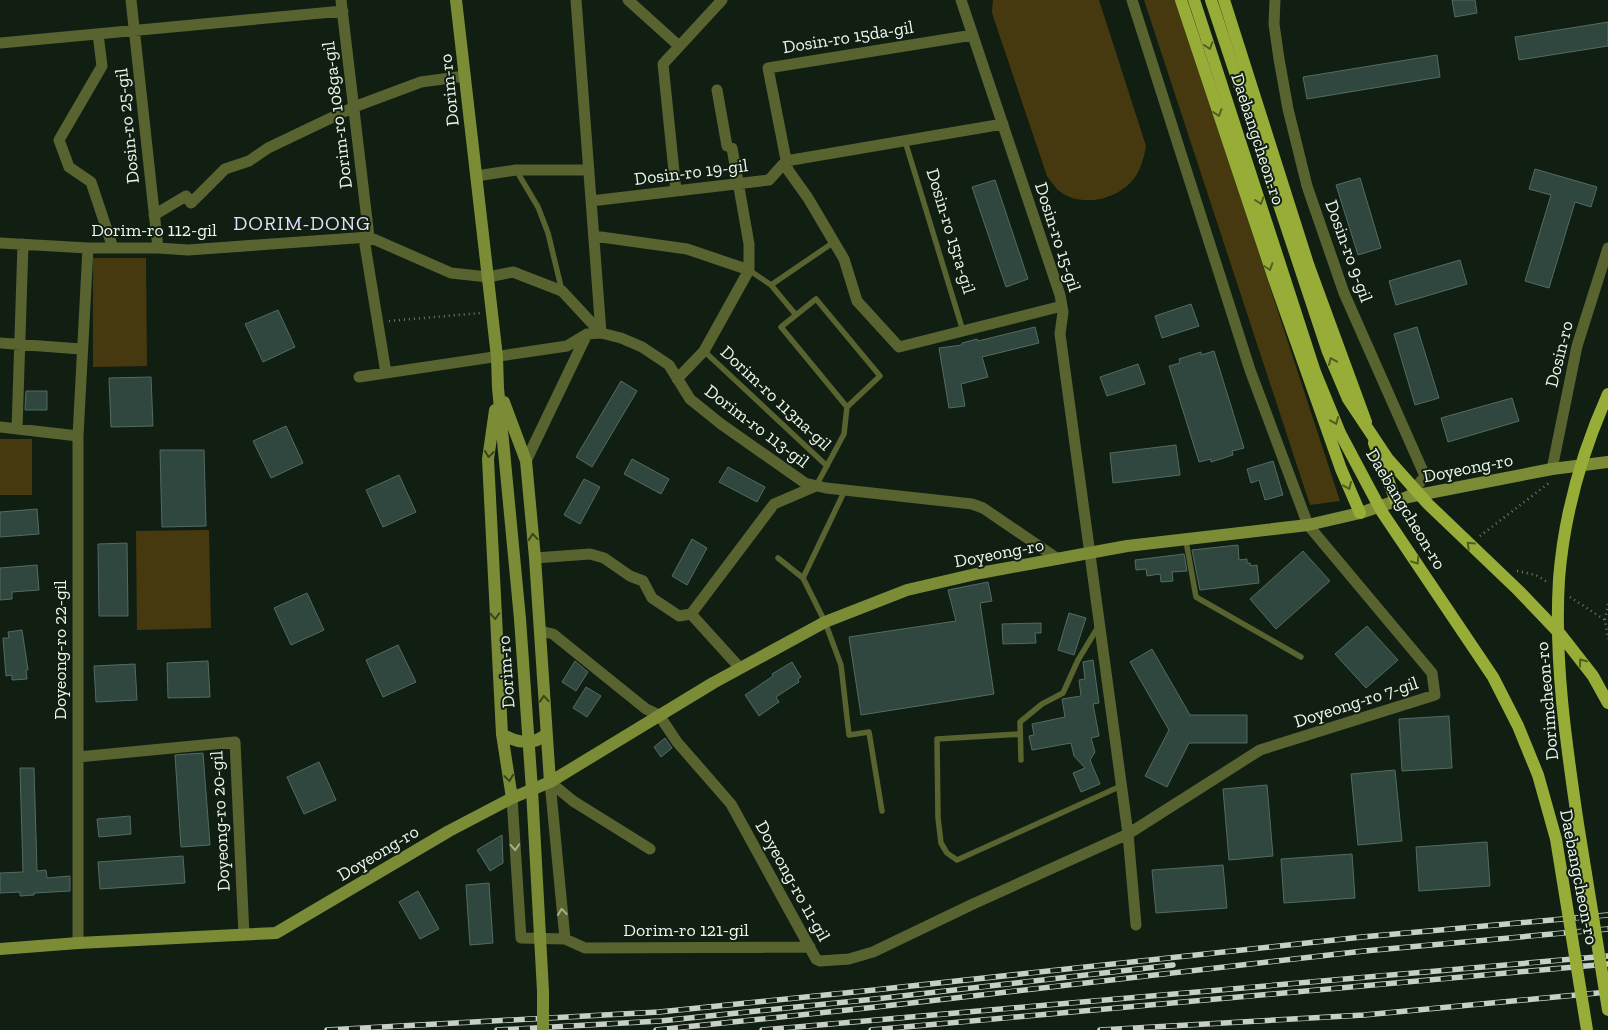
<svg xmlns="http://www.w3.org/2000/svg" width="1608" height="1030" font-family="'Zilla Slab',serif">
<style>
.green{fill:#47390f}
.building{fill:#304740;stroke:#536b64}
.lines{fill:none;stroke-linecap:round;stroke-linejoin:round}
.path{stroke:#707b70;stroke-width:2.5;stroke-dasharray:1 4;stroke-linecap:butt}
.lane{stroke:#596330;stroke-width:5.5}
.street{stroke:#596330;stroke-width:11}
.secondary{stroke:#7c8c36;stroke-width:12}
.primary{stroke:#98ac38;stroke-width:12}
.rail-casing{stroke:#c6d0c6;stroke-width:5.5}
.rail{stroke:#111f12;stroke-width:4;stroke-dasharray:11;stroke-linecap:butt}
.secondary-bridge{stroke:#7c8c36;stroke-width:12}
.primary-bridge{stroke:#98ac38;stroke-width:12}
.oneway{stroke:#4e5e23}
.oneway2{stroke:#36451f}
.oneway3{stroke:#a4ad8f}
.labels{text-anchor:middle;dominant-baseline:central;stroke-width:4;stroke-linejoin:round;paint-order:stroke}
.street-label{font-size:18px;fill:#eef7ee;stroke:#111f12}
.quarter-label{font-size:20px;letter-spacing:1px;fill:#e3e1fe;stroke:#111f12}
</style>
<rect width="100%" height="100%" fill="#111f12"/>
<path class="green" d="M993 0H1099L1146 146C1144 158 1140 173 1131 182 1114 201 1077 208 1057 189 1053 185 1050 180 1047 176L995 22 992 12Z
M1144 0H1176L1340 501 1310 505Z
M93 258H146L147 366 93 367Z
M0 439H32V495H0Z
M209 530 211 628 137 630 136 531Z"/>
<path class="building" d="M1452 0H1475L1477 13 1455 17Z
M1608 22V46L1519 60 1515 37Z
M1437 55 1440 77 1307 99 1303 77Z
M1535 169 1597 187 1591 207 1575 202 1549 288 1525 281 1551 195 1529 189Z
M1360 178 1381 248 1358 255 1336 185Z
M995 180 1028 279 1006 287 972 187Z
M1460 260 1467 284 1396 305 1389 281Z
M1191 304 1199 326 1162 338 1155 316Z
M278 310 295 347 263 362 245 324Z
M1035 327 1039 343 982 357 988 377 961 384 965 406 949 408 939 348 962 345V343L977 339 978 341Z
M1417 327 1439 398 1415 405 1394 334Z
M1214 351 1244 448 1232 451 1233 455 1211 462V459L1199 462 1169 366 1180 363 1179 359 1201 352V355Z
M1138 364 1145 384 1107 396 1100 377Z
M151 377 153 426 111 427 109 378Z
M621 381 637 391 592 467 576 457Z
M26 391H47V410H25Z
M1512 398 1519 421 1448 442 1441 418Z
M286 426 303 463 271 478 253 441Z
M1176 445 1180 475 1113 483 1110 453Z
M160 450H204L206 526 162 527Z
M632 459 669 479 661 494 624 474Z
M1273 461 1283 495 1265 500 1259 480 1251 483 1247 469Z
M728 467 765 487 757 502 719 482Z
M399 475 416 512 383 527 366 490Z
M584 479 600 487 580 524 564 515Z
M37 509 39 534 0 537V512Z
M692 539 707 548 687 585 672 576Z
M127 543 128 616H99L98 544Z
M1238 545 1239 560 1247 559V563H1250L1251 566 1257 565 1259 583 1200 590 1192 550Z
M1303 551 1330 581 1276 629 1250 599Z
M1184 554 1187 571 1172 572 1173 581 1161 582 1160 574 1147 576 1146 569 1136 570 1135 560Z
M37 565 39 590 12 592V599L0 600V568Z
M988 582 992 601 980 603 994 694 861 715 849 637 956 621 948 590Z
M307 593 324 630 291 645 274 608Z
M1069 613 1086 618 1074 655 1058 650Z
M1041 623V633H1035L1036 643 1003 644 1002 624Z
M1367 626 1398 660 1366 688 1335 654Z
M22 630 28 670H26L27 679 12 680V675L6 676 3 638H9L8 632Z
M398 645 416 682 383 697 366 660Z
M1152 649 1190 715H1247V743H1189L1167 787 1145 776 1169 730 1130 662Z
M1093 660 1099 703 1093 704 1099 736 1091 738 1095 752 1090 760 1100 784 1081 792 1073 773 1085 768 1074 756 1071 743 1032 750 1029 736 1034 735 1032 724 1065 717 1062 699 1081 696 1079 680 1085 679 1083 662Z
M208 661 210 697 168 698 167 663Z
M575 661 588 672 576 691 562 682Z
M792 662 801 677 798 679 799 682 776 697 779 702 759 716 745 695 773 676 772 674Z
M135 664 137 700 96 702 94 666Z
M586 687 601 696 587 717 573 708Z
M1449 716 1452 768 1402 771 1399 719Z
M665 738 672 748 661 757 654 747Z
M203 753 210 845 181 847 175 755Z
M319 762 336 800 304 814 287 777Z
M20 768H34L37 871 46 870 47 878 70 876V891L34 893V895L20 896V892L0 893V873L23 872Z
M1395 770 1402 841 1358 845 1351 774Z
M1267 785 1273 856 1229 860 1223 789Z
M130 816 131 834 99 837 97 819Z
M502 835 503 863 490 871 477 850Z
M1487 842 1490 886 1419 891 1416 847Z
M1352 854 1355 898 1284 903 1281 859Z
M183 856 185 883 100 889 98 862Z
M1223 865 1227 908 1156 913 1152 870Z
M489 883 493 943 470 945 466 885Z
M418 891 439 929 420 939 399 902Z"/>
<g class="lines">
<path class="path" d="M389 321 481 313
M1480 536 1549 483
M1517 571 1536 575 1547 582
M1570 597 1605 620
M1608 604 1605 620 1608 639"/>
<path class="lane" d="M905 141 963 331
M516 170 538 207 548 233 562 291
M749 270 771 285 796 315
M771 285 834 242
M704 351 827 466
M816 486 844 434 847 407 880 376 816 299 781 327 847 407
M1186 541 1196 597 1301 657
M778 558 803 578 825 622 841 665 849 735 869 732 882 811
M803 578 845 490
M1020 734 937 739 938 818 941 843 947 853 957 860 1121 786
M1021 760 1020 722 1042 704 1063 693 1078 660 1098 627"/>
<path class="street" d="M131 0 158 248
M341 0 369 237 365 245 386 373
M576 0 601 333
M628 0 679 46
M961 0 1060 295 1063 312 1060 334 1128 834 1136 925
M1275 0 1274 24 1279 59 1288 109 1307 186 1344 293 1425 476 1409 496
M98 34 102 66 59 140 69 167 91 182 113 248
M973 35 768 68 788 170 808 198 844 259 857 301 899 347 1062 306
M0 43 343 11
M476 176 516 170H589
M676 191 663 64 722 0
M591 201 769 180 786 161 1003 124
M154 215 186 196 191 203 225 169 249 161 268 148 354 107 421 82 465 76
M594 236 687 249 749 270
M0 243 88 248H158L188 250 369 237 451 273 488 277 513 272 562 291 601 333
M0 343 81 349
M359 377 567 346 587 334 601 333 621 338 642 347 669 365 690 399 721 424 805 483 826 488 972 504 983 508 1058 559
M677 379 704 351 749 270V244L732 148 727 146 717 90
M0 427 78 436
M17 429 23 244
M526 461 587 334
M1552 469 1577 346 1608 248
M535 558 590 554 604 558 630 576 643 581 652 598 679 616 691 614 774 504 816 486
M691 614 740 668
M540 631 553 634 646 709 659 715 677 742 731 804 816 959 820 961 849 959 873 952 973 904 1128 834 1260 750 1435 695 1432 673 1308 525 1250 370 1132 0
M78 757 235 742 244 935
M550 782 573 801 650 849
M512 798 521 938 565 939 550 782
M565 939 585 948 810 947
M78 943V436L88 248"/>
<path class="secondary" d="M456 0 497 357 498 388 520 619
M504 402 526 461 535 558 550 782
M495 410 488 459 502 734 512 798
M502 734C516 743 534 746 546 734
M0 949 78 943 276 933 449 831 512 798 550 782 713 683 825 622 907 590 980 573 1127 546 1308 525 1360 513 1408 497 1552 469 1608 462"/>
<path class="primary" d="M1181 0 1274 279 1341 469 1360 513
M1224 0 1308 264 1366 422
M1374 443 1396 501"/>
<g class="rail-casing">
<path id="rail" d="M327 1030 659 1012 874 990 1362 937 1608 915
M497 1030 660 1021 875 999 1173 965
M656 1030 876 1007 1364 951 1608 929
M762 1030 1608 956
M871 1030 1608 964
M1100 1030 1364 1015 1608 992"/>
</g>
<use href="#rail" class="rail"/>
<path class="secondary-bridge" d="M520 619 532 790 543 991V1030"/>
<path class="primary-bridge" d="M1194 0 1315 372 1340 433 1382 512 1493 677 1518 726 1538 775 1556 839 1587 1030
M1211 0 1328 352 1348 399 1388 459 1428 504 1519 591 1561 635 1593 676 1608 703
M1608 394C1582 452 1564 515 1559 579 1554 661 1566 743 1578 824 1588 886 1598 948 1608 1010"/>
</g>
<defs><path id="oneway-chevron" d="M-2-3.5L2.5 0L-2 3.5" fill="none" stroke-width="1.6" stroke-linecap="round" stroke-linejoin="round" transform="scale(1.25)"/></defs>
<g class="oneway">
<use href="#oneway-chevron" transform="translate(1209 46) rotate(72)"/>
<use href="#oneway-chevron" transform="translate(1218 113) rotate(72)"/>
<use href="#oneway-chevron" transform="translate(1260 201) rotate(72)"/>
<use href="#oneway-chevron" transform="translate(1269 267) rotate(72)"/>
<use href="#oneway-chevron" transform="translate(1332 361) rotate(-113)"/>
<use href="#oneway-chevron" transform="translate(1335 421) rotate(68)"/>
<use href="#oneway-chevron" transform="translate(1348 486) rotate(67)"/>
<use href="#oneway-chevron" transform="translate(1470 545) rotate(-136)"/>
<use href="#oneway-chevron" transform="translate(1416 561) rotate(56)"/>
<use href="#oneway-chevron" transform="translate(1582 662) rotate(-128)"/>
</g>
<g class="oneway2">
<use href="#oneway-chevron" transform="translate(489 454) rotate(96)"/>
<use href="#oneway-chevron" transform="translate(533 537) rotate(-95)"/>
<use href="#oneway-chevron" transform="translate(495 616) rotate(87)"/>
<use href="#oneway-chevron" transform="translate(544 699) rotate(-94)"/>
<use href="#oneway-chevron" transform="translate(509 778) rotate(82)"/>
</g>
<g class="oneway3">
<use href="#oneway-chevron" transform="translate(515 847) rotate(86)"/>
<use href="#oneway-chevron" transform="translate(562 912) rotate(-96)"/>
</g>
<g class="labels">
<g class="street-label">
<text transform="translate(848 37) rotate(-9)">Dosin-ro 15da-gil</text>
<text transform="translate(449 90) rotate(-96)">Dorim-ro</text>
<text transform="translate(337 115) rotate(-97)">Dorim-ro 108ga-gil</text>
<text transform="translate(127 126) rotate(-96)">Dosin-ro 25-gil</text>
<text transform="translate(1258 139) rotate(72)">Daebangcheon-ro</text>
<text transform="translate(691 172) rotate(-7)">Dosin-ro 19-gil</text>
<text x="154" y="230">Dorim-ro 112-gil</text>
<text transform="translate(951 231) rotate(73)">Dosin-ro 15ra-gil</text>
<text transform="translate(1058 237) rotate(72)">Dosin-ro 15-gil</text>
<text transform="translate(1349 251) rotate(70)">Dosin-ro 9-gil</text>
<text transform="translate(1559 354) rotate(-76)">Dosin-ro</text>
<text transform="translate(776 398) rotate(43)">Dorim-ro 113na-gil</text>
<text transform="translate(757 426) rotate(37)">Dorim-ro 113-gil</text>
<text transform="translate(1468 468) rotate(-11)">Doyeong-ro</text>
<text transform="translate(1406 509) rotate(59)">Daebangcheon-ro</text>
<text transform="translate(999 553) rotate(-11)">Doyeong-ro</text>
<text transform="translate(60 650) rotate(-90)">Doyeong-ro 22-gil</text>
<text transform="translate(506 672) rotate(-94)">Dorim-ro</text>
<text transform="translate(1547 701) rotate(-95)">Dorimcheon-ro</text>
<text transform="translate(1356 702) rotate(-18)">Doyeong-ro 7-gil</text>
<text transform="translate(220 821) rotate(-93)">Doyeong-ro 20-gil</text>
<text transform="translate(378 853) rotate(-31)">Doyeong-ro</text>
<text transform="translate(1579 877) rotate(79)">Daebangcheon-ro</text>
<text transform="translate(793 881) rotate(61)">Doyeong-ro 11-gil</text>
<text x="686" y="930">Dorim-ro 121-gil</text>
</g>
<g class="quarter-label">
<text x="302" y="223">DORIM-DONG</text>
</g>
</g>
</svg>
